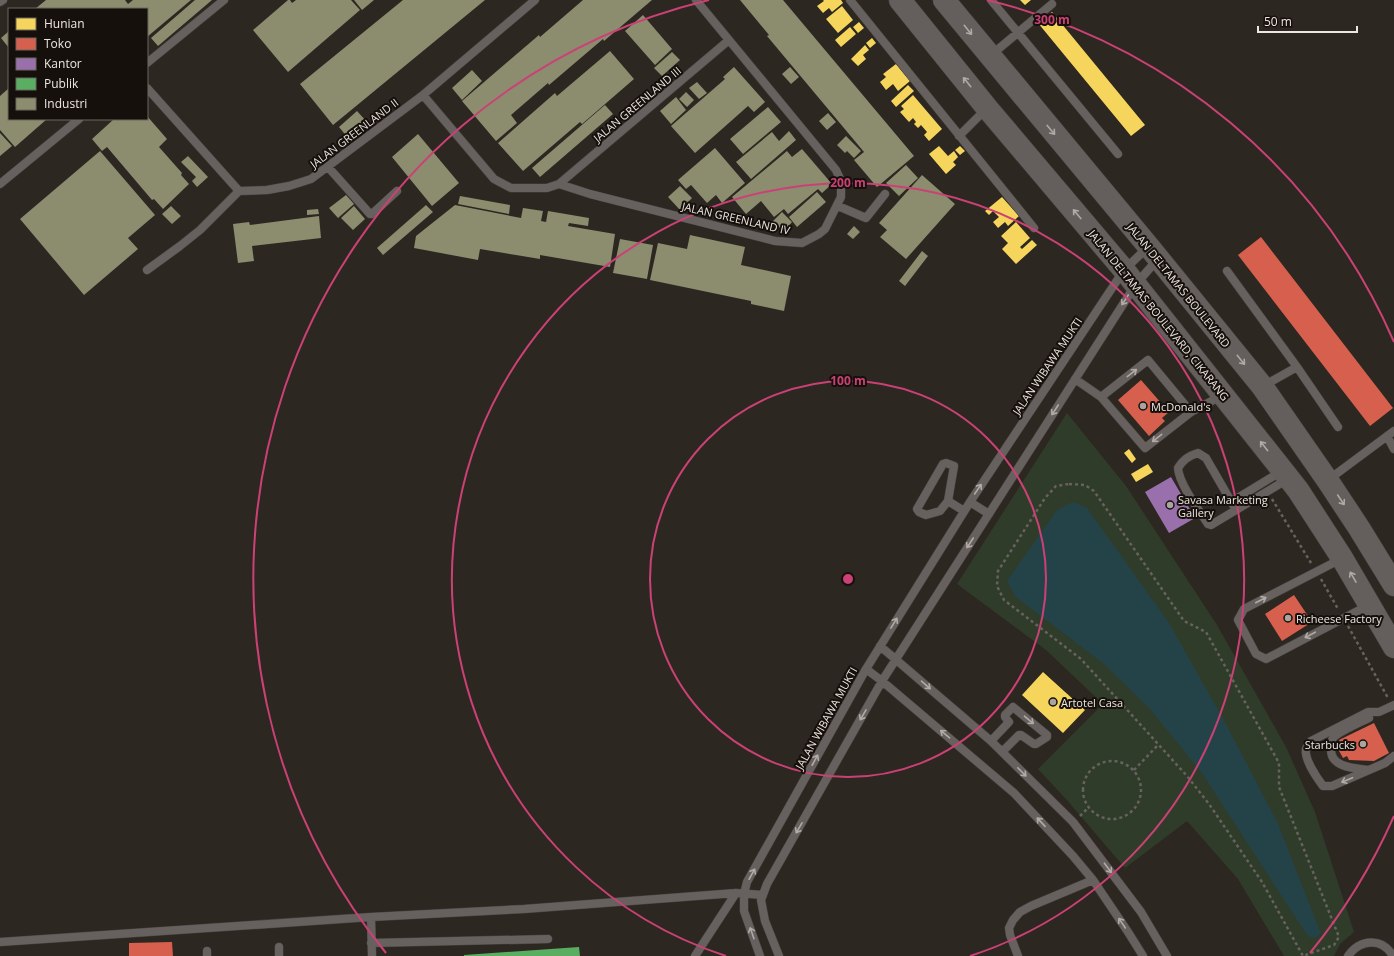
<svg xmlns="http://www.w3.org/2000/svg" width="1394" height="956" font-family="'Open Sans',sans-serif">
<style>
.green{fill:#303c2a}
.water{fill:#244349}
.homes{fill:#f6d55c}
.shops{fill:#d6604d}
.offices{fill:#9970ab}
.public{fill:#5aae61}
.industry{fill:#8c8c6e}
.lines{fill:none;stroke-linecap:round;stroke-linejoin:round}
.lane-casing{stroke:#48433e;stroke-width:9}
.secondary-casing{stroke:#48433e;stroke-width:23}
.path{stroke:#67625e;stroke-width:2.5;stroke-dasharray:3 3;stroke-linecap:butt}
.lane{stroke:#66615e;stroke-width:8}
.secondary{stroke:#645e5d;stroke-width:22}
.oneway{stroke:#b0a9a5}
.oneway2{stroke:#b1aaa6}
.ring{fill:none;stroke:#cb4176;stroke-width:2}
.poi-dot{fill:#aaa39e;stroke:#16100c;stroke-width:1.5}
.labels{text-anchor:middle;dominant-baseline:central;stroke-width:4;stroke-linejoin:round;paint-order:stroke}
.street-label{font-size:11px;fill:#eee6e0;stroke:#16100c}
.poi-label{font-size:11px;fill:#eee6e0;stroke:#16100c;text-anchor:start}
.centre{fill:#cb4176;stroke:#16100c;stroke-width:2}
.ring-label{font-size:12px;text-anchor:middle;font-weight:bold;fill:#cb4176;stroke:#16100c;stroke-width:4;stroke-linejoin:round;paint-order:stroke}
</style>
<rect width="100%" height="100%" fill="#2d2722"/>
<path class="green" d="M1067 413 1126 486 1217 625 1286 747 1315 812 1354 932 1340 944 1334 956H1284L1238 879 1187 821 1125 868 1066 799 1038 769 1103 704 1046 650 957 584Z"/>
<path class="water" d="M1073 502 1087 508 1169 623 1227 726 1278 824 1321 934 1313 938 1307 935 1202 773 1150 709 1104 664 1016 597 1007 581 1057 510Z"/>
<path class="homes" d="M823 0H841L843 3 832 12 829 8 823 13 817 6 824 1Z
M1020 0H1031L1025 5Z
M842 6 853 20 838 33 826 19Z
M1052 12 1145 125 1131 136 1038 23Z
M859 22 864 28 858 33 853 27Z
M850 27 856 34 841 47 835 40Z
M872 38 876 43 870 48 866 43Z
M865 45 869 50 863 55 866 59 858 66 851 59Z
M896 64 910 81 898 91 893 84 886 90 880 82 886 77 883 74Z
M908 85 914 91 896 107 891 101Z
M913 95 942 129 929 141 924 135 927 132 921 125 918 128 914 124 916 122 913 118 909 122 900 112 904 109 901 106Z
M939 146 948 156 954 151 958 157 953 162 956 165 946 174 929 154Z
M960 146 965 151 960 155 955 150Z
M1002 197 1019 216 1008 226 1005 222 998 228 993 222 999 217 993 211 989 215 985 211Z
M1016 222 1030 238 1020 247 1022 249 1032 240 1037 245 1016 264 1002 249 1008 243 1001 236Z
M1129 449 1136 459 1132 463 1124 453Z
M1148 464 1153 472 1136 482 1131 474Z
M1043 672 1085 710 1063 733 1022 695Z"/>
<path class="shops" d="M1261 237 1393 408 1370 426 1238 255Z
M1141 380 1169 412 1162 418 1165 421 1149 436 1118 400Z
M1294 595 1312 622 1282 641 1265 614Z
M1374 723 1389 753 1374 761 1349 760 1347 756 1343 758 1338 749 1343 747 1339 740Z
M172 942 173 956H129V943Z"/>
<path class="offices" d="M1171 477 1195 518 1169 533 1145 492Z"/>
<path class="public" d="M579 947 580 956H464V955Z"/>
<path class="industry" d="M46 0H125L128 4 133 0H191L147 37V9H35Z
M195 0H212L158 46 151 38Z
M288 0H290L292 3 296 0H351L360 10 288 72 253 30Z
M354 0H374L362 10Z
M403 0H485L333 125 300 84Z
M583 0H652L604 41 603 39 549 85 548 83 511 115 517 123 496 141 462 101 539 35 540 37Z
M740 0H783L914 156 877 187 854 160 864 152 767 36 769 35Z
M643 15 672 49 655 65 625 31Z
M9 31V48L1 38Z
M610 51 634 79 582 124 580 122 523 171 498 143 555 93 557 96Z
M672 52 680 60 662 76 654 68Z
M734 67 765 102 754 112 748 106 695 153 671 126 725 79 723 77Z
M790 67 799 77 791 84 782 74Z
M472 70 482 81 462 100 452 88Z
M697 82 707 93 699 99 689 88Z
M9 88V119H47L15 147 0 130V96Z
M686 92 694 100 687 107 679 99Z
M676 97 686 110 671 124 660 111Z
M605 105 613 114 540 177 532 168Z
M768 107 781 122 743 154 730 139Z
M357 111 367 122 348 138 339 127Z
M828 113 836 122 827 130 819 121Z
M147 116 167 139 159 147 182 173 181 175 189 184 163 209 154 199 152 200 107 147 102 151 92 139 114 119H147Z
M789 131 796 140 751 179 736 162 772 132 779 141Z
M0 133 12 146 0 156Z
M418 134 459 183 432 206 392 157Z
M846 136 861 151 854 158 847 151 845 153 837 145Z
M715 148 745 183 722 203 716 195 707 203 691 185 686 189 678 180Z
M802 149 832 184 822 193 818 189 788 214 784 209 774 217 761 201 746 214 732 197 787 151 792 157Z
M100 151 155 215 128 238 138 249 84 295 20 219Z
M188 156 208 177 197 187 192 181 196 177 181 162Z
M906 165 918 178 899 196 886 183Z
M922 175 955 204 906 259 880 237 887 230 879 223Z
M680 186 692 198 680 210 668 197Z
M817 192 826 202 797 227 789 217Z
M346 195 354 204 338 218 329 208Z
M460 196 510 205 509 214 458 204Z
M426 205 433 212 383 255 377 248Z
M455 205 521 218 523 208 543 211 541 221 546 222 548 211 589 218 588 226 569 223 568 226 615 234 610 267 540 255V259L480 249 478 260 414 248 416 236Z
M171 206 181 216 172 224 162 214Z
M354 206 365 219 353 230 341 218Z
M318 209 319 214 307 215V210Z
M782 212 792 222 787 228 784 225 781 229 777 225 775 227 771 223Z
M319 216 321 238 252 246 254 261 238 263 233 224 249 222 250 225Z
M854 226 860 232 853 239 847 234Z
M690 235 745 247 741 265 791 276 784 311 751 304V301L650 280 658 243 687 249Z
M620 239 653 245 647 279 613 273Z
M922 251 928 256 905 286 899 281Z"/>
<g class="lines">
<g class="lane-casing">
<path id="lane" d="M850 0 1034 228
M991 0 1118 154
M0 2 3 0
M990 56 1052 4
M147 63 224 0
M147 88 239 191 267 190 289 186 311 179 423 95 535 0
M423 95 494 179 511 188H547L559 184 590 194 775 241 802 243 819 234 825 229 841 197V181L836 170 696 0
M959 136 987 108
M328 167 370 214H372L397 191
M0 184 79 119
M559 184 729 40
M838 206 866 218 885 194
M147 270 180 246 200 230 239 191
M1227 271 1297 367 1263 386
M1297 367 1338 427
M1075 379 1101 397 1145 448 1191 412 1148 360 1101 397
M1191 412 1223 395
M1387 436 1394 449
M1198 453 1206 458 1236 510 1211 525 1208 524C1199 510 1179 484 1178 468 1183 460 1188 456 1198 453Z
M1328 480 1394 431
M948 501 954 466 946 463 943 464 917 509 919 512 926 515 940 511 948 501 964 511
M970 502 989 514
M1231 502 1282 471
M1236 510 1288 479
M1341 559 1244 609 1238 620 1256 654 1266 659 1369 605
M880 646 991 741 1073 822 1141 912 1167 956
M866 669 882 681 1014 793 1073 856 1093 880 1128 932 1143 956
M1394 705 1379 712H1368L1311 741C1309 743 1307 746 1306 749 1304 759 1317 778 1323 786H1332L1385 763 1394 756
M991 741 1009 722 1005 717V715L1013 707 1047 735V737L1036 744H1034L1021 735H1019L1002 752
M1368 770C1356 768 1331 768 1331 750 1330 746 1331 741 1333 738 1338 732 1361 722 1369 718
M371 917 372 956
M0 942 371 917 524 909 736 893 763 895
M371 943 548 939
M279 947V956
M207 951V956
M695 956 736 893
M760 956 744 911V894L747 882 866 669 970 502 1124 270 1148 247
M779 956 765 921 761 900 767 884 882 681 1136 284 1157 260
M1018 956 1010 935 1009 928 1013 920 1020 912 1031 906 1093 880
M1348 956C1360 939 1382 937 1393 956"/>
</g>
<g class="secondary-casing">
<path id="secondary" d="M900 0 987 108 1124 270 1298 490 1342 558 1394 647
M944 0 1149 247 1262 386 1328 481 1359 528 1394 585"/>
</g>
<path class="path" d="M1069 484 1085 485 1094 491 1184 621 1206 632 1279 763V787L1339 937 1334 945 1303 956 1262 882 1209 804 1187 776 1081 659 1004 600 997 586 998 571 1045 498 1056 486Z
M1272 499 1311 563
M1321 579 1338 609
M1348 626 1388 698
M1083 790a29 29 0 1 1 58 0a29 29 0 1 1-58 0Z
M1134 770 1158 745
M1080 816 1088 808"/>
<use href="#lane" class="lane"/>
<use href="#secondary" class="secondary"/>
</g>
<defs><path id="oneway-shaft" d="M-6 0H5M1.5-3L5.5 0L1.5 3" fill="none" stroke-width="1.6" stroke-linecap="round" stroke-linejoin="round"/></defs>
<g class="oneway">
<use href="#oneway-shaft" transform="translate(968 30) rotate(51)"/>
<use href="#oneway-shaft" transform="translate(967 82) rotate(-129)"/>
<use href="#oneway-shaft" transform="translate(1051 130) rotate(50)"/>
<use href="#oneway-shaft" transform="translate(1077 214) rotate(-130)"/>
<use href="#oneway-shaft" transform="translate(1241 360) rotate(51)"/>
<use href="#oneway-shaft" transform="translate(1264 446) rotate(-128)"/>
<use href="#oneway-shaft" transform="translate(1341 500) rotate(56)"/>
<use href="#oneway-shaft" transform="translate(1353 577) rotate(-120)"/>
</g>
<g class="oneway2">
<use href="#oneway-shaft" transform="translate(1125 300) rotate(123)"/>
<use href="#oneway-shaft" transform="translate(1132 373) rotate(-38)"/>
<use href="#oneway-shaft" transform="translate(1055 410) rotate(123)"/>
<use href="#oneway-shaft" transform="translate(1157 438) rotate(142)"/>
<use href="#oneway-shaft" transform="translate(978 489) rotate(-56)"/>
<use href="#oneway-shaft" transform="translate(970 543) rotate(123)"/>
<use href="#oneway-shaft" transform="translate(1261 600) rotate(-27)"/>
<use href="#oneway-shaft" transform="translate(894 623) rotate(-58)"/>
<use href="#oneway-shaft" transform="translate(1310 635) rotate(152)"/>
<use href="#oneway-shaft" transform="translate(926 685) rotate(41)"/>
<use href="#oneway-shaft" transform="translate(863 715) rotate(120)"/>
<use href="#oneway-shaft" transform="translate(1029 720) rotate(40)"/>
<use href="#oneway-shaft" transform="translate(945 734) rotate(-140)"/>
<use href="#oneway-shaft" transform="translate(815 760) rotate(-61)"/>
<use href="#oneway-shaft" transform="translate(1022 772) rotate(45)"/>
<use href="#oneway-shaft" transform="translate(1347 780) rotate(157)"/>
<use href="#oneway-shaft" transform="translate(1041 822) rotate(-133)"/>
<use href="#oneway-shaft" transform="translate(799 828) rotate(120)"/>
<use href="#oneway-shaft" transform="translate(1108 868) rotate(53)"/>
<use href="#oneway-shaft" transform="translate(752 874) rotate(-61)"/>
<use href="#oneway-shaft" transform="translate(1122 923) rotate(-124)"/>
<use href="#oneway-shaft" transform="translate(752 933) rotate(-109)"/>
</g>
<g class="ring">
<circle cx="848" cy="579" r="198"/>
<path d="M726 956A396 396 0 1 1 970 956"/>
<path d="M1394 816A595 595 0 0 1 1310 953M386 953A595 595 0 0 1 709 0M987 0A595 595 0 0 1 1394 342"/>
</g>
<g class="poi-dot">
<circle cx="1143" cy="406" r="4"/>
<circle cx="1170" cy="505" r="4"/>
<circle cx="1288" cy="618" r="4"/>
<circle cx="1053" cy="702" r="4"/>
<circle cx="1363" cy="744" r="4"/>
</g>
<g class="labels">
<g class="street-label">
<text transform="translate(637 104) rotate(-40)">JALAN GREENLAND III</text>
<text transform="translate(354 133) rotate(-37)">JALAN GREENLAND II</text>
<text transform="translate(736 218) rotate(13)">JALAN GREENLAND IV</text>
<text transform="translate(1179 285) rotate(51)">JALAN DELTAMAS BOULEVARD</text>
<text transform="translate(1159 315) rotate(51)">JALAN DELTAMAS BOULEVARD, CIKARANG</text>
<text transform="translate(1047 366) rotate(-56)">JALAN WIBAWA MUKTI</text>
<text transform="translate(826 718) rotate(-61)">JALAN WIBAWA MUKTI</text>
</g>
<g class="poi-label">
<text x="1151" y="406">McDonald's</text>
<text x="1178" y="499">Savasa Marketing<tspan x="1178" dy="13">Gallery</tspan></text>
<text x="1296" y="618">Richeese Factory</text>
<text x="1061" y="702">Artotel Casa</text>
<text x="1355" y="744" text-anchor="end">Starbucks</text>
</g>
</g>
<circle cx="848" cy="579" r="6" class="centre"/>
<g class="ring-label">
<text x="1052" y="24">300 m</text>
<text x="848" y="187">200 m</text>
<text x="848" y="385">100 m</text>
</g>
<rect x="8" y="8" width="140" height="112" fill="#16100c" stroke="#6c6661"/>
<rect x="16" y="18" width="20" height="12" fill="#f6d55c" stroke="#6c6661"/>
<text x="44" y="28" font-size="12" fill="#eee6e0">Hunian</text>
<rect x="16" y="38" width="20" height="12" fill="#d6604d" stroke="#6c6661"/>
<text x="44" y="48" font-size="12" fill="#eee6e0">Toko</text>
<rect x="16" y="58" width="20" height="12" fill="#9970ab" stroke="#6c6661"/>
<text x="44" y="68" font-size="12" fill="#eee6e0">Kantor</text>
<rect x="16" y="78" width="20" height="12" fill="#5aae61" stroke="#6c6661"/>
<text x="44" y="88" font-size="12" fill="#eee6e0">Publik</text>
<rect x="16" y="98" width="20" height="12" fill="#8c8c6e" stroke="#6c6661"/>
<text x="44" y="108" font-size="12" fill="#eee6e0">Industri</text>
<path d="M1258 26v6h99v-6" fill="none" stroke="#eee6e0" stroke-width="2"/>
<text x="1264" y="26" font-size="12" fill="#eee6e0" stroke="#16100c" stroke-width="3" paint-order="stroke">50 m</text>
</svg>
